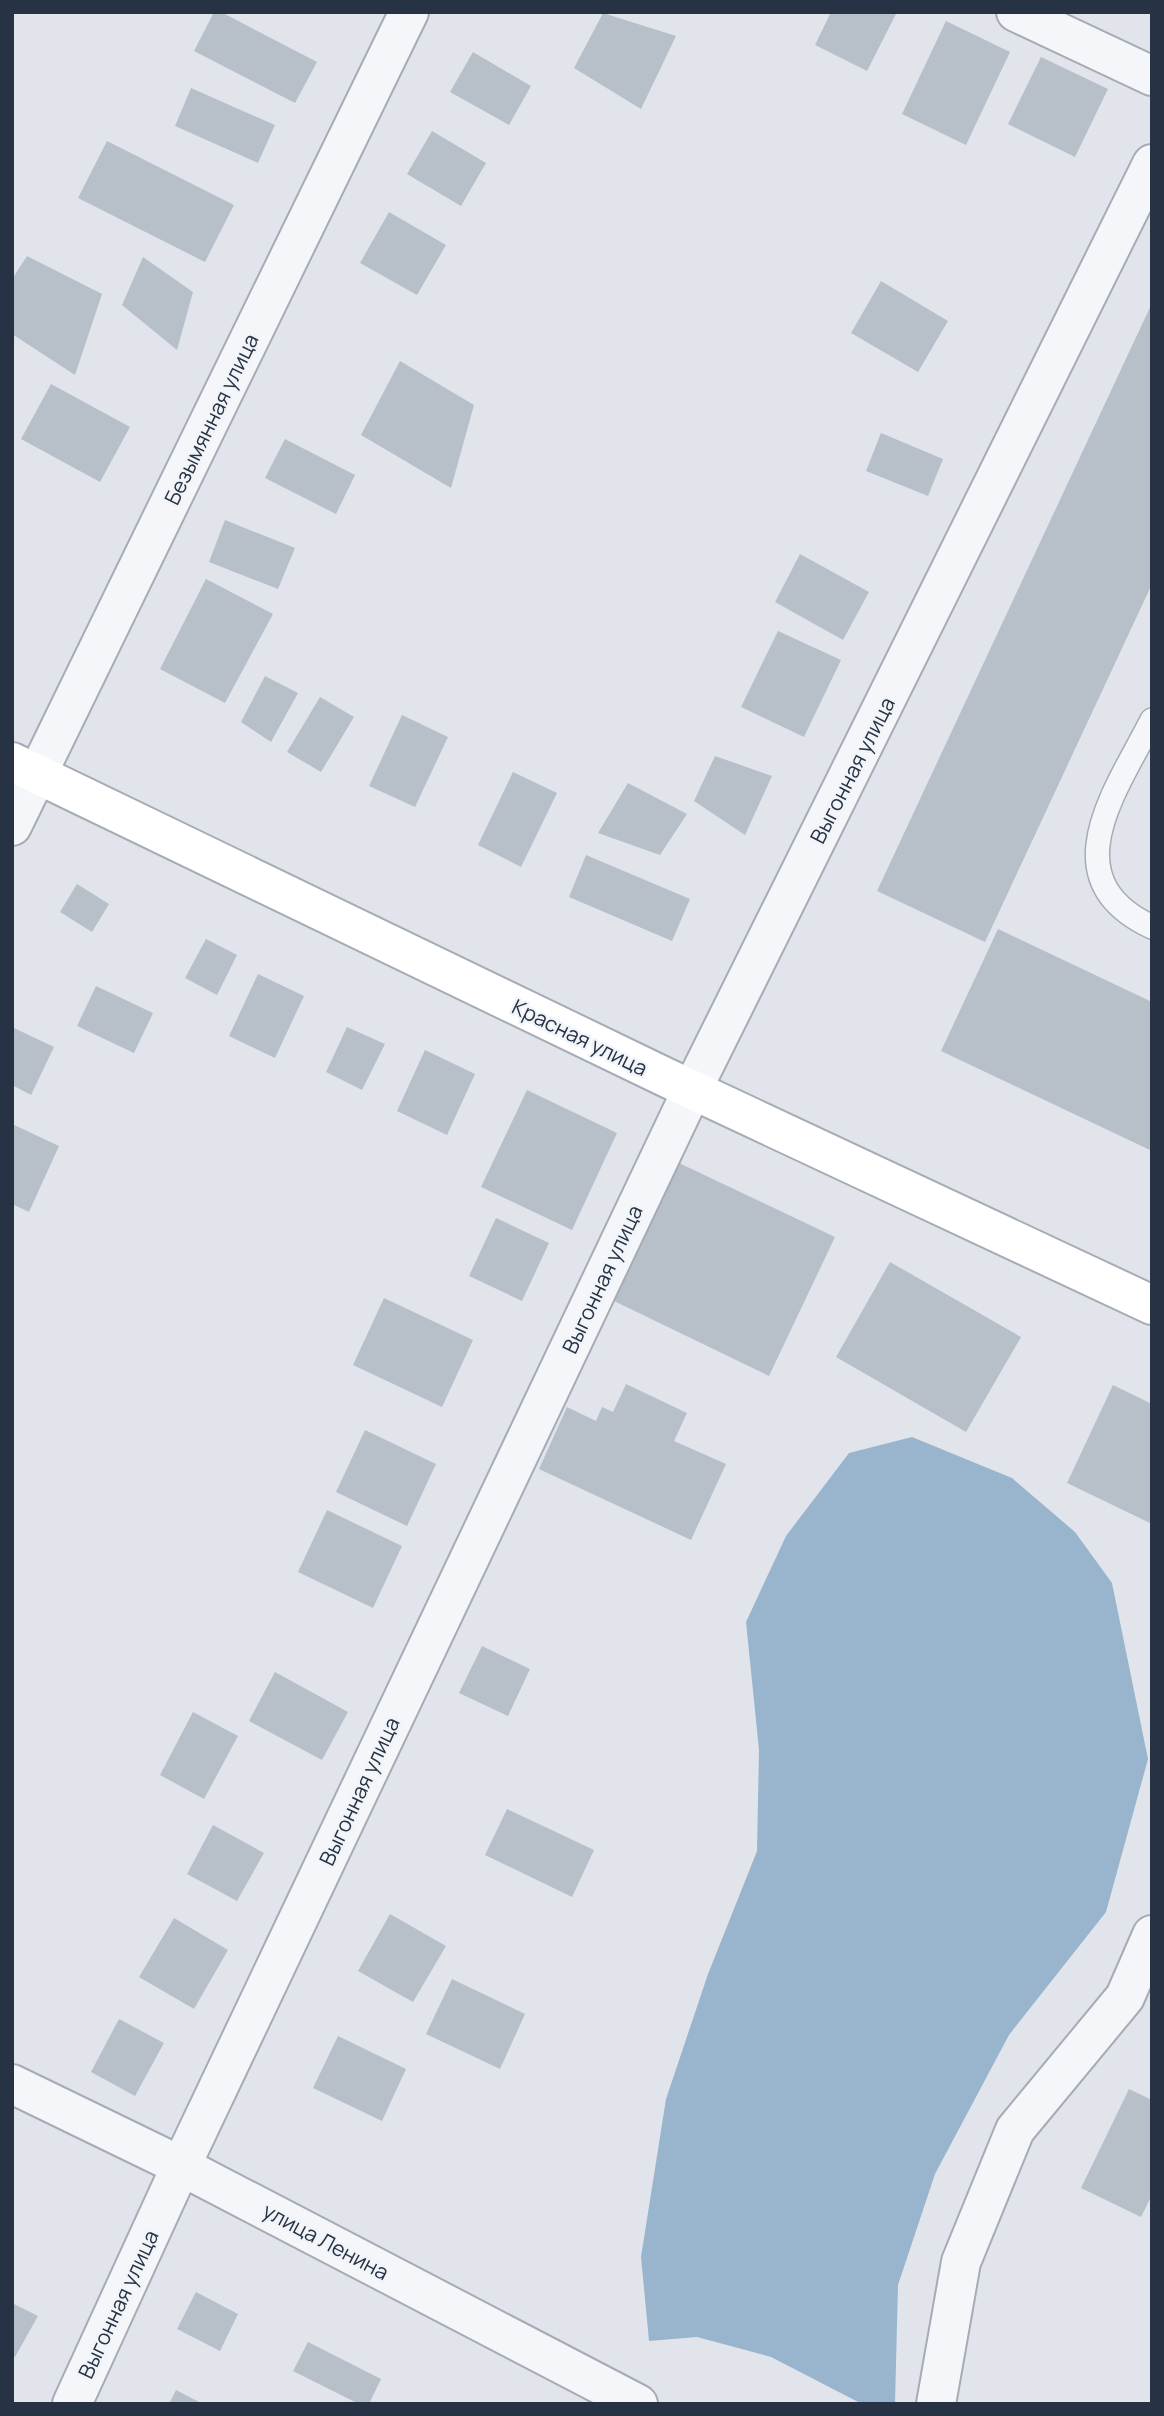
<svg xmlns="http://www.w3.org/2000/svg" width="1164" height="2416" font-family="Manrope,sans-serif">
<style>
.water{fill:#99b5ce}
.building{fill:#b7bfc9}
.lines{fill:none;stroke-linecap:round;stroke-linejoin:round}
.service-casing{stroke:#a5acb6;stroke-width:26}
.minor-casing{stroke:#a5acb6;stroke-width:42}
.secondary-casing{stroke:#a5acb6;stroke-width:42}
.service{stroke:#f4f6f9;stroke-width:23}
.minor{stroke:#f4f6f9;stroke-width:38}
.secondary{stroke:#fff;stroke-width:38}
.labels{text-anchor:middle;dominant-baseline:central;stroke-width:5;stroke-linejoin:round;paint-order:stroke}
.street-label{font-size:21px;fill:#273344;stroke:#f1f4f8}
</style>
<rect width="100%" height="100%" fill="#e1e5eb"/>
<path class="water" d="M912 1437 1012 1478 1075 1532 1112 1583 1148 1759 1106 1912 1009 2035 935 2174 898 2285 895 2404H862L771 2357 697 2337 649 2341 641 2257 666 2099 708 1974 757 1851 759 1750 746 1622 786 1536 849 1453Z"/>
<path class="building" d="M214 12H221L317 62 295 103 194 51Z
M831 12H897L867 71 815 45Z
M603 13 676 36 641 109 574 68Z
M946 21 1010 52 966 145 902 114Z
M473 52 531 86 509 125 450 92Z
M1041 57 1108 89 1075 157 1008 124Z
M191 88 275 125 258 163 175 126Z
M432 131 486 163 461 206 407 174Z
M107 141 234 205 205 262 78 198Z
M389 212 446 245 417 295 360 263Z
M27 256 102 294 75 375 12 334V279Z
M143 257 193 292 177 350 122 305Z
M881 281 948 321 918 372 851 333Z
M1152 303V584L985 942 877 891Z
M400 361 474 405 451 488 361 435Z
M51 384 130 427 100 482 21 439Z
M881 433 943 459 928 496 866 471Z
M285 439 355 475 336 514 265 478Z
M225 520 295 548 278 589 209 562Z
M800 554 869 592 843 640 775 602Z
M206 579 273 614 225 703 160 669Z
M778 631 841 660 804 737 741 707Z
M265 676 298 693 271 742 241 722Z
M320 697 354 717 321 772 287 752Z
M402 715 448 737 415 807 369 786Z
M715 756 772 776 745 835 694 801Z
M513 772 557 793 521 867 478 845Z
M628 783 687 814 660 855 598 833Z
M586 855 690 899 672 941 569 897Z
M77 884 109 904 92 932 60 912Z
M998 929 1152 1002V1151L941 1051Z
M206 939 237 955 217 995 185 978Z
M258 974 304 996 275 1058 229 1036Z
M96 986 153 1013 134 1053 77 1026Z
M12 1027 54 1047 31 1095 12 1085Z
M347 1027 385 1044 362 1090 326 1072Z
M425 1050 475 1074 447 1135 397 1111Z
M527 1090 617 1133 572 1230 481 1187Z
M12 1124 59 1146 29 1212 12 1204Z
M679 1163 835 1237 769 1376 614 1301Z
M496 1218 549 1243 522 1301 469 1276Z
M890 1262 1021 1337 966 1432 836 1357Z
M384 1298 473 1340 442 1407 353 1365Z
M626 1384 687 1413 674 1441 726 1464 691 1540 539 1469 567 1407 596 1421 602 1407 613 1412Z
M1113 1385 1152 1404V1524L1067 1483Z
M365 1430 436 1464 407 1526 336 1492Z
M327 1510 402 1546 373 1608 298 1572Z
M482 1646 530 1669 508 1716 459 1693Z
M275 1672 348 1712 322 1760 249 1721Z
M193 1712 238 1736 204 1799 160 1775Z
M507 1809 594 1850 572 1897 485 1855Z
M213 1825 264 1853 237 1901 187 1874Z
M390 1914 446 1946 413 2002 358 1971Z
M174 1918 228 1950 194 2009 139 1977Z
M452 1979 525 2014 500 2069 426 2034Z
M119 2019 164 2043 135 2096 91 2072Z
M338 2036 406 2069 382 2121 313 2088Z
M1129 2089 1152 2100V2195L1141 2217 1081 2188Z
M196 2292 238 2314 220 2351 177 2329Z
M12 2303 38 2316 15 2357 12 2356Z
M308 2342 381 2379 369 2404H359L293 2371Z
M176 2390 203 2404H169Z"/>
<g class="lines">
<g class="service-casing">
<path id="service" d="M1152 720C1117 789 1049 879 1152 927"/>
</g>
<g class="minor-casing">
<path id="minor" d="M1016 12 1152 76
M12 826 409 12
M12 2084 181 2166 638 2404
M72 2404 181 2166 692 1090 1152 164
M936 2404 961 2262 1015 2130 1125 1997 1152 1935"/>
</g>
<g class="secondary-casing">
<path id="secondary" d="M12 762 665 1077 1152 1305"/>
</g>
<use href="#service" class="service"/>
<use href="#minor" class="minor"/>
<use href="#secondary" class="secondary"/>
</g>
<g class="labels">
<g class="street-label">
<text transform="translate(211 419) rotate(-64)">Безымянная улица</text>
<text transform="translate(852 770) rotate(-63)">Выгонная улица</text>
<text transform="translate(580 1037) rotate(26)">Красная улица</text>
<text transform="translate(602 1279) rotate(-65)">Выгонная улица</text>
<text transform="translate(359 1791) rotate(-65)">Выгонная улица</text>
<text transform="translate(326 2241) rotate(28)">улица Ленина</text>
<text transform="translate(118 2304) rotate(-65)">Выгонная улица</text>
</g>
</g>
<rect width="1164" height="2416" fill="none" stroke="#273344" stroke-width="28"/>
</svg>
